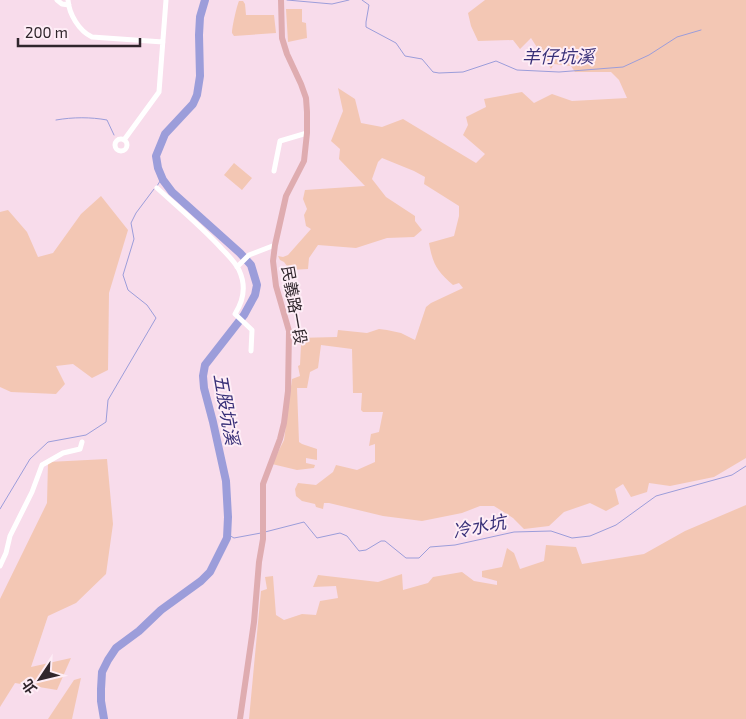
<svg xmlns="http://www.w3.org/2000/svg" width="746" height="719" font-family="'Exo 2','Noto Sans TC',sans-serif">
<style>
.green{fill:#f3c7b4}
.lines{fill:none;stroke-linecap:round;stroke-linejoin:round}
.stream{stroke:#9c9dda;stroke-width:1}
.river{stroke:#9c9dda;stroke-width:8}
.minor{stroke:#fff;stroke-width:5}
.major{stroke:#dfacb0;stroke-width:6}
.labels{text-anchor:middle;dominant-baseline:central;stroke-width:4;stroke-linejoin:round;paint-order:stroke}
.street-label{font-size:16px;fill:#30262c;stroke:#feedf6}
.water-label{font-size:18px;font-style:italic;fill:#383078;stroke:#feedf6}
</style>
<rect width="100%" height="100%" fill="#f8dceb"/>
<path class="green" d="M485 0H746V458L714 477 670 486 649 483 647 492 631 497 623 484 615 489 619 504 606 511 590 503 564 512 549 526 524 529 513 518 494 506H480L462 513 422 521 383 516 329 503H324L323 509 316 507 315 504 302 501 296 496 295 489 298 483 316 485 333 472 336 465 357 470 375 462V444L369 446 371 434 379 432 383 412H363L361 410 362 393H353L352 349 321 345 318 368 310 372 307 388H297L299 442 302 444 317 449V460L306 458V463L315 465 314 468 297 470 272 464 284 440 292 379 300 376 298 366 300 365 301 345 298 344 296 338 337 337 338 330 367 333 379 329 387 330 401 333 415 340 426 307 431 303 463 288 459 283 453 285C437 271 433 265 429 243L454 236 459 216V206L424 184 425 177 414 171 382 158 378 162 372 179 386 197 415 216V221L422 230 414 237 387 238 356 248 318 245 309 258 308 269 290 270 284 262 280 260 278 256 283 257 288 255 311 229 306 226 304 215 307 209 303 199 305 190 365 186 339 159 340 149 331 141 343 111 338 88 355 99 361 123 382 127 403 119 476 163 485 154 463 135 468 125 466 117 486 107 484 99 522 92 534 103 552 94 572 101 627 98 619 80 611 72H575L571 66 554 64 551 69 531 38 520 49 513 40 478 41 471 26 468 13Z
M239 1H243L245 4 246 15H274L276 33 234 36 232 33C232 27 237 5 239 1Z
M286 9H302V22L306 23 307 38 288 42Z
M234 163 252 178 242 190 224 175Z
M101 196 128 230 109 293 108 370 92 378 73 364 56 366 65 384 56 394 11 392 0 387V212L8 210 27 232 38 257 53 253 81 214Z
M107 459 113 524 106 574 76 603 48 616 31 667 71 658 57 690 15 683 0 707V599L47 503 48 462Z
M746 505V719H249L261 591 267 589 265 577 273 576 276 615 284 620 302 614 316 615 320 601 338 598 336 586 313 587 318 575 378 582 402 574 403 590 428 583 433 577 462 572 474 581 497 585V581L482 577V571L502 567 507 548 514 553 520 569 544 561 546 545 576 547 582 564 644 554 685 531Z
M81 678 72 719H48L74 680Z"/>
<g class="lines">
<path class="stream" d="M287 0 332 4 349 0
M362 0 369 5 366 22V27L396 43 405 56 422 59 433 72 439 73 463 72 496 61 517 70 559 72 623 67 649 55 677 37 701 30
M56 120C73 117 91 117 107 120L114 135
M157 186 162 178
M0 509 30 459 48 442 86 435 106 422 108 400 156 318 147 305 128 290 123 275 134 239 131 223 136 213 154 189
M265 532 304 522 317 538 340 533 347 536 359 551 366 550 381 541H385L406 558H419L430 547 455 545 514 532 551 531 572 538 590 536 616 525 656 496 732 475 746 466
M227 534 234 538 261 533"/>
<path class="river" d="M104 719 101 701V689L102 672 108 660 116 648 139 631 161 610 201 581 210 572 227 538 228 517 226 481 213 422 204 388 203 376 205 365 244 315 255 295 257 285 251 265 240 253 172 192 163 180 158 168 156 156 165 134 193 104 197 95 200 76 199 35 200 17 205 0"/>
<path class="minor" d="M57 0 62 4 69 5
M68 0C69 14 79 31 92 37L163 42
M115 145a6 6 0 1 1 12 0a6 6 0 1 1-12 0Z
M124 140 159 92 166 0
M274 171 280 141 307 133
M157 188C179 208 202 227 222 249 228 255 235 262 239 270 246 285 244 300 235 314L252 330 251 351
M237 267 249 255 275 245
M0 566 6 553 10 536 32 492 42 465 63 453 80 449 82 442"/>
<path class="major" d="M240 719 254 622 259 562 263 539V484L280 439 284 423 288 391 289 331 276 286 273 261 275 245 286 196 304 161 307 133V112L306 98 301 84 287 54 282 38 281 0"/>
</g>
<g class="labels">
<g class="street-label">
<text transform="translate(295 305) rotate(80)">民義路一段</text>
</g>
<g class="water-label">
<text x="558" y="56">羊仔坑溪</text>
<text transform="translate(227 409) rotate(80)">五股坑溪</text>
<text transform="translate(479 526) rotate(-11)">冷水坑</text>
</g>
</g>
<g transform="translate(40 679) rotate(235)" stroke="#feedf6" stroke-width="4" paint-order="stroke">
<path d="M0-4L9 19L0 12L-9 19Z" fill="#30262c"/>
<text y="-8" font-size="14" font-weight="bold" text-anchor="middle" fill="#30262c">北</text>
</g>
<path d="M18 38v8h122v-8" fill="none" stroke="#30262c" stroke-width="2.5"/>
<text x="25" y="38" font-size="15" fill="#30262c" stroke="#feedf6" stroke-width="4" paint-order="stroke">200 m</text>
</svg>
